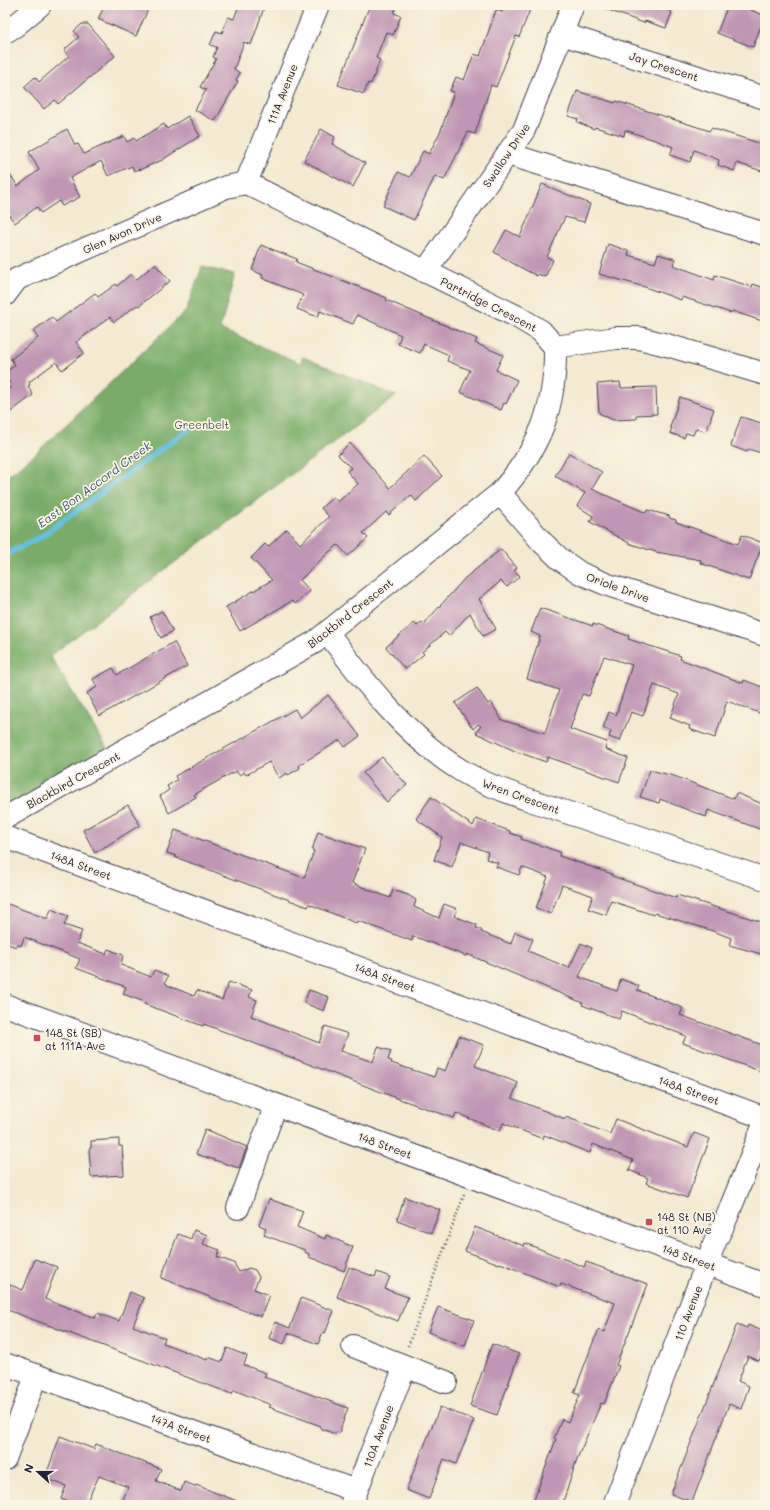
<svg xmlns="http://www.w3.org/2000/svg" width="770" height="1510" font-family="Mali,sans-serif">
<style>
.forest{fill:#78ac68;stroke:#4d6752}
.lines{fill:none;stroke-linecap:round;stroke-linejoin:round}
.stream{stroke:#63c0e1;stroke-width:5.5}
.building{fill:#bf97b5}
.minor-casing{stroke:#424052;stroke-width:24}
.path{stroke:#424052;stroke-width:2.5;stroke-dasharray:1 3;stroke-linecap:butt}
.minor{stroke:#fff;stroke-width:22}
.poi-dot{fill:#d1495b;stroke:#fcf5e5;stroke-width:1.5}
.labels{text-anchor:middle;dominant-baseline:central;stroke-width:3.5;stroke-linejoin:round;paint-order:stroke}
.street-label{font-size:11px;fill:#22223b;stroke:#fcf5e5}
.park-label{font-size:11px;fill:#4b5c50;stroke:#fcf5e5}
.poi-label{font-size:11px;fill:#22223b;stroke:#fcf5e5;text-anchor:start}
.water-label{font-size:12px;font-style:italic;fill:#395975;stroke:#fcf5e5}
</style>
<rect width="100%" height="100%" fill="#fcf5e5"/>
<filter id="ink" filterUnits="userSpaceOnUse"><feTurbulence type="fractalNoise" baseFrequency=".025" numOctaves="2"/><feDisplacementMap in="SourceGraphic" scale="8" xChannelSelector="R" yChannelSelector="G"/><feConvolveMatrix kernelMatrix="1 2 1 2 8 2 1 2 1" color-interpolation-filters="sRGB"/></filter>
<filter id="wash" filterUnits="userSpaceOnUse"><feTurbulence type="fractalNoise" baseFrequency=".012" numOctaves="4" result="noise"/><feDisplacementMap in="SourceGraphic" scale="16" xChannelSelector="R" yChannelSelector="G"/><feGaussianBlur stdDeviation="0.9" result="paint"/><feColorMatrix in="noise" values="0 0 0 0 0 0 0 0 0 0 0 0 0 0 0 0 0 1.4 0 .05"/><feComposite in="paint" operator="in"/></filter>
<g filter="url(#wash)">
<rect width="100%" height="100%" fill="#f4ead1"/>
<path class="forest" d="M202 267 235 274 220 329 300 363 303 357 396 396 50 656 109 751 5 806V478L34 455 186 311Z"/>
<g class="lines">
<path class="stream" d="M5 555 42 536 193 426"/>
</g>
<g id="blocks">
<path class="building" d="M105 5H150L136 36 98 19Z
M239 5H265L251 45 244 42 234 69 240 73 236 80 238 81 215 121 195 110 206 90 200 87 216 59 213 57 217 47 210 45 216 31 222 33 228 17 234 19Z
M370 5H397L394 13 401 16 393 35 386 32 376 58 380 60 371 84 368 83 364 94 338 85Z
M504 5H532L519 37 516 36 496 87 491 85 475 134 468 132 444 180 435 176 414 220 383 206 398 172 410 177 423 151 429 154 441 130 454 92 450 91 456 77 464 80 474 54 480 56 496 10 502 12Z
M600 5H652L672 12 666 28 645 21 644 23 600 7Z
M728 5H739L765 16V30L760 28 753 47 717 33Z
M82 24H88L115 56 58 104 55 100 44 109 24 87 35 77 39 82 69 56 64 50 79 37 74 31Z
M577 91 615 103 616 101 710 131 711 128 765 145V172L737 163 734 171 718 165 719 160 694 150 690 162 670 155 673 147 658 141 625 130 624 136 595 127 594 129 577 122 578 119 568 116Z
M188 116 200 136 162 160 139 170V169L134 171 132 166 108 176 101 161 70 178 80 197 62 206 59 201 41 213 37 207 15 223 5 210V168L18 186 39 170 29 152 67 129 75 145 78 144 84 154 124 136 127 142 134 138 136 141 164 124 167 129Z
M321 129 335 137 332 144 365 163 353 187 304 161Z
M542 184 590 204 584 222 565 217 547 257 553 260 545 277 538 274 537 276 516 265 494 252 506 230 520 237Z
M608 244 629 251 628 255 655 263 658 254 675 259 673 265 714 280 715 275 752 287 753 284 765 288V322L732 311 731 313 682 297 681 300 645 287 599 274Z
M261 245 297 259 296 262 387 298 386 300 477 339 475 343 503 355 496 370 517 380 506 404 504 403 501 410 460 392 470 370 447 361 449 355 424 344 420 353 398 344 401 335 357 315 353 324 320 311 318 317 297 309 303 295 262 278 263 275 252 270Z
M155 264 170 281 139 306 137 305 114 322 110 317 76 342 84 353 62 370 56 362 29 382 30 385 28 386 33 395 5 416V392L12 386 5 376V373L15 365 11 359 38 338 33 331 52 317 56 322 95 293 98 297 116 284 117 286 131 274 136 280Z
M620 382 621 388 656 387 657 414 636 415V419L613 420 599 413 597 384Z
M680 397 714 409 706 432 696 428 693 435 686 433 684 438 670 433 672 428 670 427Z
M741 417 765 424V454L748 449 747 452 731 446Z
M350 443 390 488 424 456 442 476 416 501 411 495 389 515 386 512 363 533 368 538 348 556 338 545 329 552 300 580 310 591 295 604 292 601 240 631 226 607 272 580 251 558 265 544 268 547 287 529 300 544 329 517 321 508 333 497 338 502 358 484 347 471 351 468 338 455Z
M569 453 602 472 592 489 646 513 647 510 670 516 669 518 676 520V522L738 544 742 535 763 543 749 580 700 563 701 560 656 552 631 544 590 522 593 516 577 506 585 493 555 476Z
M501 549 517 568 514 570 520 576 507 587 501 581 479 599 496 629 483 636 470 613 449 636 445 632 422 652 424 654 406 669 403 667 386 647 414 623 417 626 422 622 424 624 465 578Z
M540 608 593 626V624L629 636 628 639 681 656 680 659 743 683 744 680 765 688V715L727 701 715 738 689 729 690 726 670 718 679 694 654 685 643 716 631 712 620 741 609 737 611 731 603 728 609 712 616 715 632 665 604 656 589 696 582 694 570 729 607 742 605 749 628 758 619 782 548 757 546 762 515 751 476 733 481 726 478 724 473 729 455 703 477 688 488 704 491 702 502 720 545 733 559 690 527 679 540 636 531 632Z
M162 611 173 631 161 638 150 617Z
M174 642 187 666 99 716 87 693 97 687 93 679 113 668 117 675Z
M328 695 360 736 345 747 340 740 299 765 300 768 288 775 287 773 279 778 269 762 246 775 244 772 239 775 236 771 209 786 194 795 196 797 169 813 160 796 169 790 167 786 177 780 175 776 295 709 300 718Z
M382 757 407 785 387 802 363 773Z
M650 770 674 776 734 799 736 793 765 805V822L762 830 708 810 706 817 660 799 659 803 640 797Z
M431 797 473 826 476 819 510 831V833L522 837 521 839 560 852 559 856 612 874V876L676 898 677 895 765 923V955L729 945 731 938 713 931 655 913 654 915 611 901 606 915 588 909 593 896 562 885 551 914 536 908 548 877 522 867 519 875 496 867 498 863 486 859 488 852 461 842 452 867 434 860 442 837 416 819Z
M128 805 140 825 95 853 83 830Z
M175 830 304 878 314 851 312 850 318 832 365 849 352 883 390 898 393 890 408 895 416 900 414 907 439 918 444 904 457 909 454 916 477 925 476 928 482 930 481 932 511 944 515 932 533 939 528 951 569 968 581 943 592 948 579 977 617 991 621 979 639 986 637 990 683 1008 680 1015 765 1046V1073L683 1043 686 1036 622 1011 619 1019 582 1005 583 1003 467 954 466 956 413 936 412 941 364 923 357 921 356 923 309 904 308 907 175 857 176 856 167 853Z
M5 903 45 918H48L51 909 68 916 64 925 82 931 77 943 106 954 108 949 123 955 121 965 151 977 154 970 168 976 165 983 167 984V985L194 996 197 990 222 1000 229 982 252 990 249 997 257 1000 251 1016 319 1043 325 1026 348 1034 341 1051 373 1062 378 1047 391 1051 388 1060 392 1061 391 1063 434 1077 437 1068 445 1071 459 1036 484 1045 475 1066 518 1083 512 1098 565 1119 566 1117 610 1134 616 1119 688 1147 694 1133 710 1139 687 1198 646 1183 648 1178 629 1170 633 1160 593 1144 590 1153 544 1135 543 1139 503 1123 500 1131 456 1113 454 1118 402 1100 204 1024 203 1026 144 1004 145 1002 123 994 126 987 76 968 80 959 24 937 21 946 17 944 16 947 5 943Z
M309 990 329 997 324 1011 304 1003Z
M205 1129 247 1147 239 1168 196 1154Z
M119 1139V1146H122L124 1175 91 1177 89 1149 91 1148V1141Z
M405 1197 440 1210 431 1233 397 1220Z
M269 1199 303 1211 297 1227 325 1239 326 1235 353 1247 344 1271 309 1257V1254L305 1252V1250L264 1235 266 1228 259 1225Z
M475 1227 524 1246 525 1243 584 1267 586 1262 648 1284 616 1365 619 1366 604 1404 601 1403 577 1459 562 1505H532L556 1439 554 1438 562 1419 568 1422 580 1395 574 1393 594 1340 599 1330 604 1332 615 1303 561 1284 560 1287 500 1263 499 1264 465 1251Z
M194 1230 207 1235 203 1244 220 1250 217 1257 234 1263 239 1272 249 1268 255 1270 259 1277 254 1289 269 1295 261 1317 161 1278 178 1234 191 1239Z
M35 1259 57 1267 45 1299 95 1318 97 1313 119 1321 130 1292 144 1298 133 1326 165 1338 163 1343 207 1360 208 1357 222 1362 227 1348 247 1356 244 1365 266 1373 264 1377 348 1408 339 1433 336 1432 335 1434 320 1428 321 1426 269 1407 271 1405 234 1390 232 1394 5 1309V1283L23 1290Z
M349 1267 375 1277 377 1272 390 1277 385 1289 408 1297 398 1321 337 1297Z
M301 1298 334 1311 325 1333 323 1332 318 1344 288 1333 284 1344 269 1338 275 1322 290 1328Z
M438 1307 474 1320 465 1346 428 1332Z
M737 1324 747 1328 748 1325 765 1332V1346L759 1361 748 1356 738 1381 749 1386 741 1409 729 1404 692 1502 671 1494Z
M492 1344 519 1354 497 1415 470 1406Z
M440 1407 474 1420 456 1464 444 1459 429 1499 406 1490Z
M60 1436 94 1449 96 1444 161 1469 156 1481 181 1491 184 1482 195 1486 196 1485 247 1505H121L128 1487 99 1476 85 1505H76L61 1499 66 1486 45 1478Z"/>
</g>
</g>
<g filter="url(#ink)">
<use href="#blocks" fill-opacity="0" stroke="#424052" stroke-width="1"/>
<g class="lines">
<g class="minor-casing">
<path id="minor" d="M5 32 15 26 40 5
M562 34 765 98
M508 154 765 234
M246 183 516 316 541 331 555 347
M246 183 318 5
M425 272 524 130 573 5
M5 295 17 279 226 187 246 183
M555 347 616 338H639L667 345 765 374
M500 493 542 542 560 559 580 573 608 585 765 635
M328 633C364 682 409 739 462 771 481 783 503 790 524 798L765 879
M5 818 315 642 500 493C540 448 556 407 555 347
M5 837 765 1118
M5 1005 765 1285
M238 1208 276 1105
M353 1346 446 1382
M5 1364 356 1491
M5 1459 36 1376
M351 1505 405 1366
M614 1505 715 1242 724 1224 765 1122"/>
</g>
<path class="path" d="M408 1346 464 1195
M5 1503 11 1505"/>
<use href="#minor" class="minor"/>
</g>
</g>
<g class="poi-dot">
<rect x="33" y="1034" width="8" height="8" rx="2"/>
<rect x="645" y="1218" width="8" height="8" rx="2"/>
</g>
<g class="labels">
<g class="street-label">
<text transform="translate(664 66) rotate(18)">Jay Crescent</text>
<text transform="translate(282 94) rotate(-68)">111A Avenue</text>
<text transform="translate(506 155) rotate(-56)">Swallow Drive</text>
<text transform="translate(122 233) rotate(-24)">Glen Avon Drive</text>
<text transform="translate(489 304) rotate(27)">Partridge Crescent</text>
<text transform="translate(618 587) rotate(20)">Oriole Drive</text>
<text transform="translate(350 613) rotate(-38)">Blackbird Crescent</text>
<text transform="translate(73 780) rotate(-29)">Blackbird Crescent</text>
<text transform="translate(521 796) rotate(20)">Wren Crescent</text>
<text transform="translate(81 865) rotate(20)">148A Street</text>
<text transform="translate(385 977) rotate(20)">148A Street</text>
<text transform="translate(689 1090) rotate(20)">148A Street</text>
<text transform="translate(385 1145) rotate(20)">148 Street</text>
<text transform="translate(689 1257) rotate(20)">148 Street</text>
<text transform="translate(688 1313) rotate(-69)">110 Avenue</text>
<text transform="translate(181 1428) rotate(20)">147A Street</text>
<text transform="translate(378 1436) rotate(-69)">110A Avenue</text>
</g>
<g class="park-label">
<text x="202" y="424">Greenbelt</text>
</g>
<g class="poi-label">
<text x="45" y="1032">148 St (SB)<tspan x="45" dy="13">at 111A Ave</tspan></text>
<text x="657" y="1216">148 St (NB)<tspan x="657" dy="13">at 110 Ave</tspan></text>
</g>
<g class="water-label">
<text transform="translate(94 484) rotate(-36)">East Bon Accord Creek</text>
</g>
</g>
<rect width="770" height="1510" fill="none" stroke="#fcf5e5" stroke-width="20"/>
<g transform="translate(38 1472) rotate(291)" stroke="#fcf5e5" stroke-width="3" paint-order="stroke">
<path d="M0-3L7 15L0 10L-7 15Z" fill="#22223b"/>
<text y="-6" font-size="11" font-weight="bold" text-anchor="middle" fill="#22223b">N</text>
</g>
</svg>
